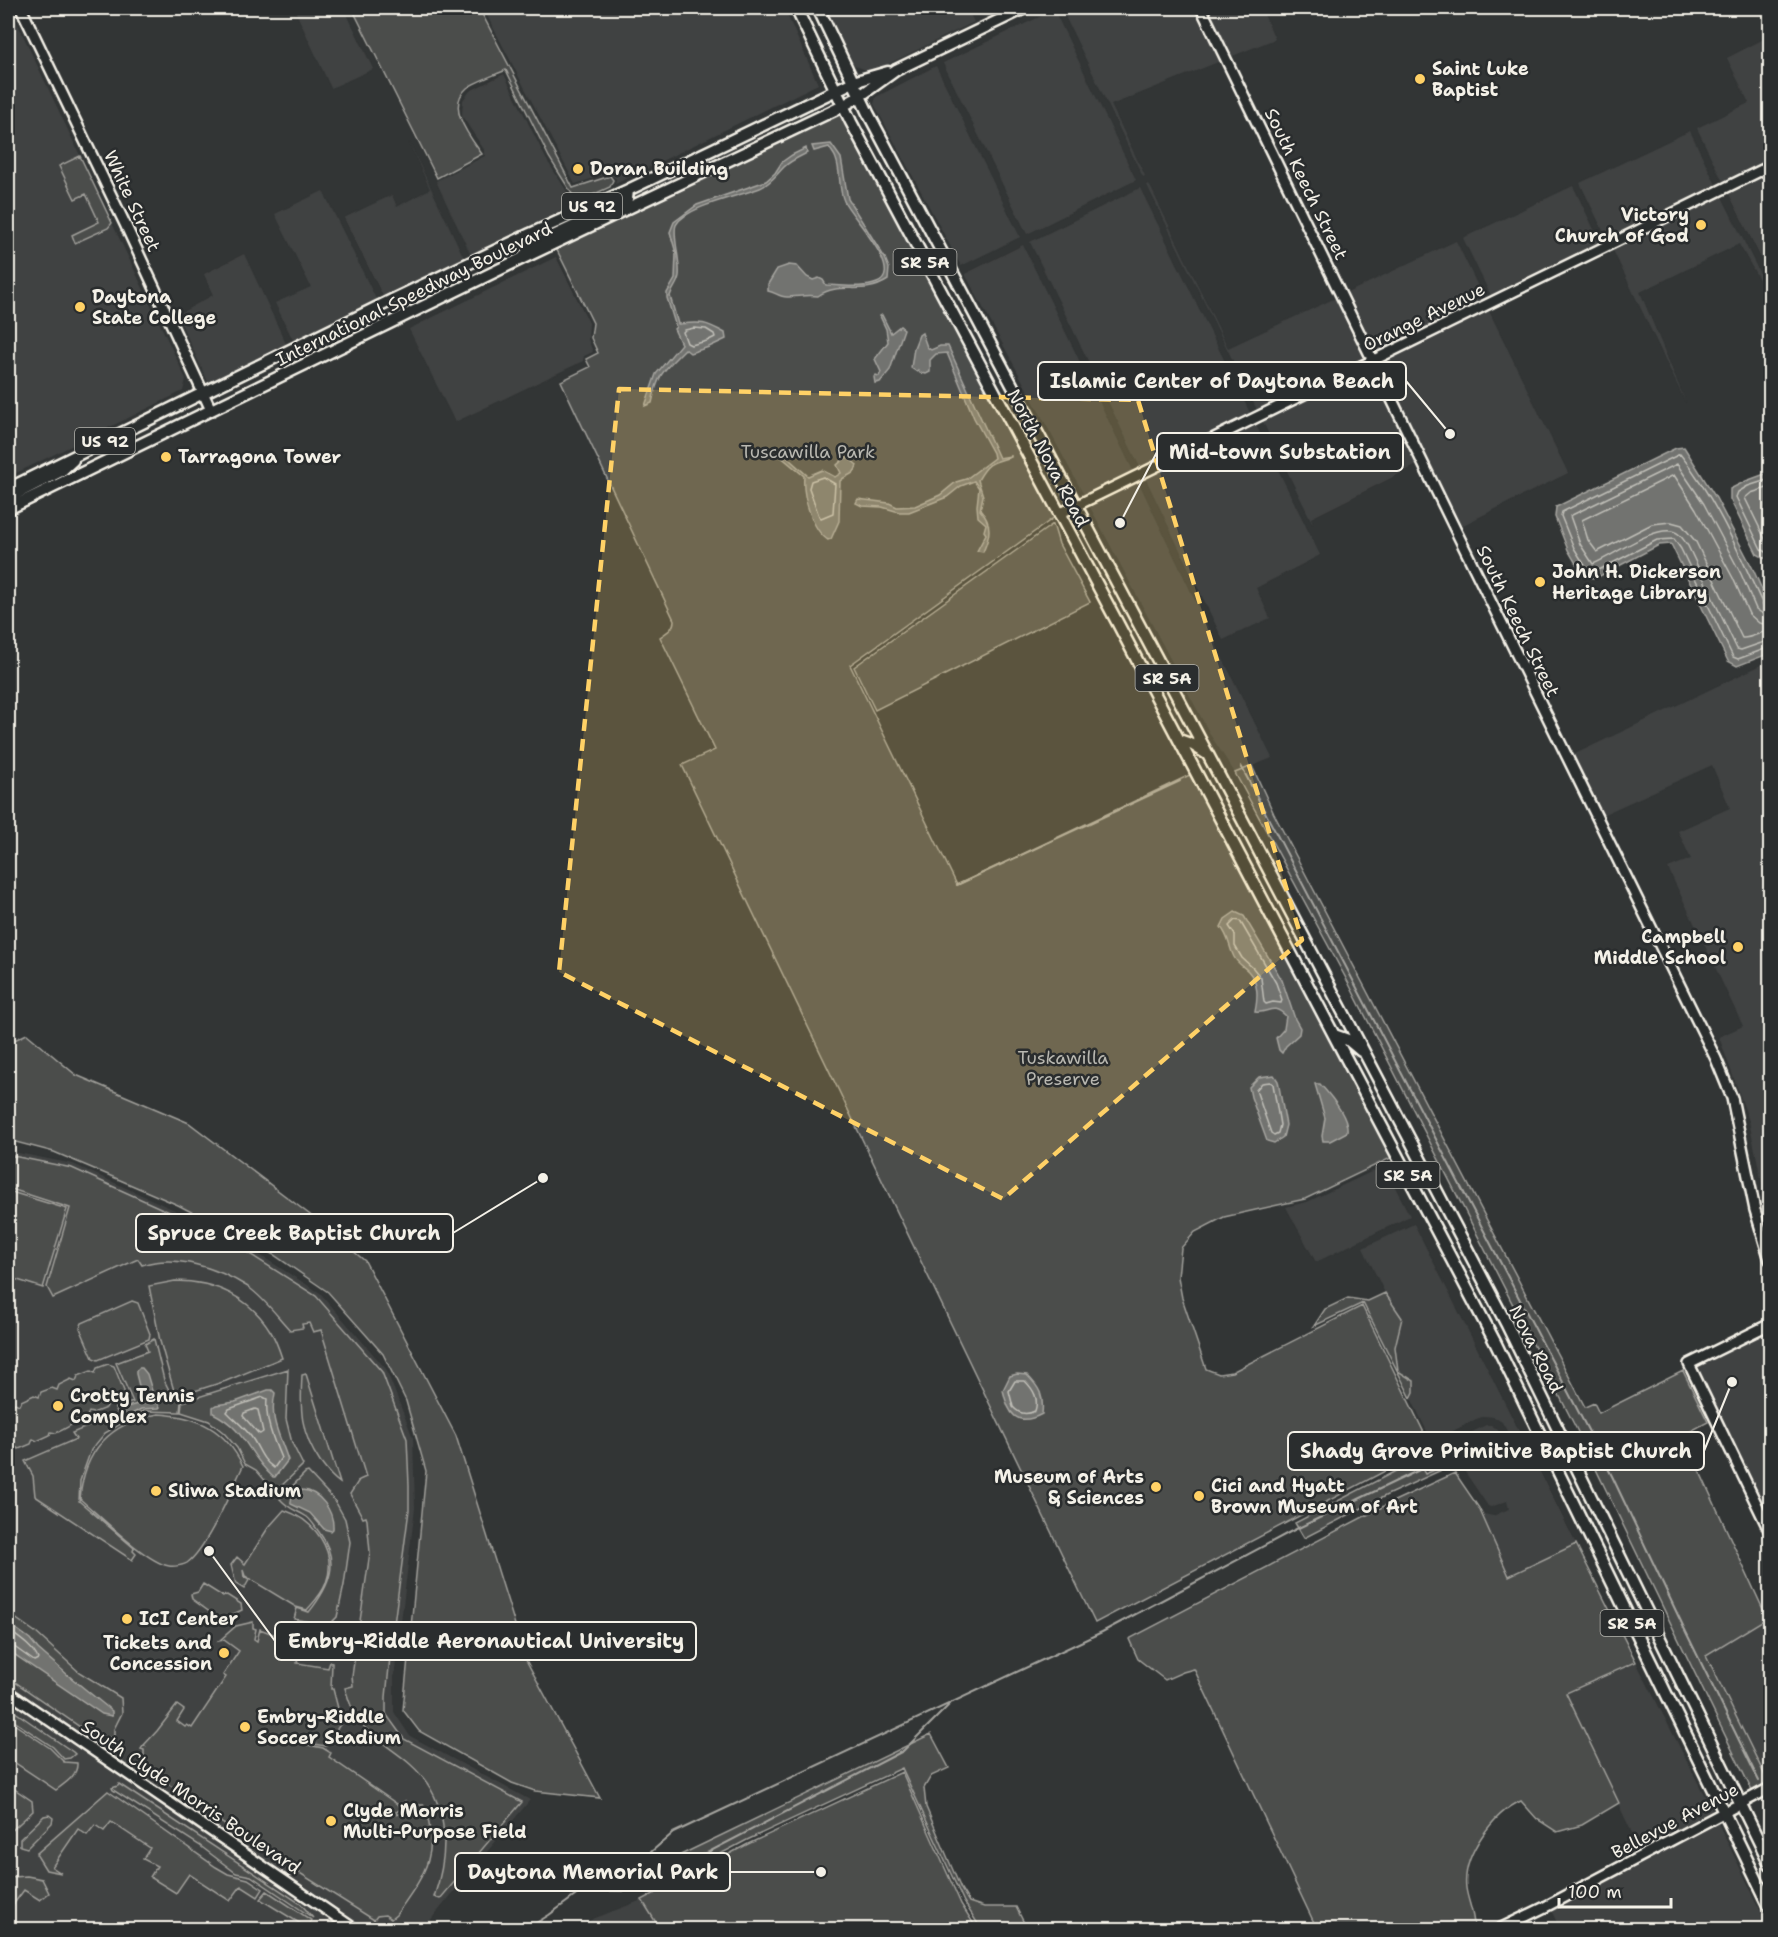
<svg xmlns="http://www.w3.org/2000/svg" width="1778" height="1937" font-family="'Shantell Sans',sans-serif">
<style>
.built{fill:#404242}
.green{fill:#4b4d4c;stroke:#a09f9a;stroke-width:1.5}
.water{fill:#727370;stroke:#a6a5a0;stroke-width:1.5}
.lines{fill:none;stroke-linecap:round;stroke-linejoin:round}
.shore{stroke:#c0bfb8;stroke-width:1.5}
.stream{stroke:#a6a5a0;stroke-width:2}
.secondary-casing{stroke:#f4f1e8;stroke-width:14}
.primary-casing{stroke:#f4f1e8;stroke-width:15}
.secondary{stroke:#2a2d2e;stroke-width:9}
.primary{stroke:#2a2d2e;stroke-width:10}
.marked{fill:#ffd166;fill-opacity:0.2;stroke:#ffd166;stroke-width:4.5;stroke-dasharray:12 8;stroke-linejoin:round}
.poi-dot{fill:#ffd166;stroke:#2a2d2e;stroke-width:2}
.labels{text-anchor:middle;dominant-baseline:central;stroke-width:5;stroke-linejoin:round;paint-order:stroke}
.shield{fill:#2a2d2e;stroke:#b7b6b0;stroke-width:1.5}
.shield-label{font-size:16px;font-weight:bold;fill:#f4f1e8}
.poi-label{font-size:18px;font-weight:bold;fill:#f4f1e8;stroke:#2a2d2e;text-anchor:start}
.street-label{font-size:18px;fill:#f4f1e8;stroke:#2a2d2e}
.park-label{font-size:18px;fill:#b9b8b1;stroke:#2a2d2e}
.leader{fill:none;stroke:#f4f1e8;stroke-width:2}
.callout-dot{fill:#f4f1e8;stroke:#2a2d2e;stroke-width:2}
.callout{fill:#2a2d2e;stroke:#f4f1e8;stroke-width:2}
.callout-label{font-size:20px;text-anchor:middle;font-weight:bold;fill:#f4f1e8}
</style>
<rect width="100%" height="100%" fill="#323535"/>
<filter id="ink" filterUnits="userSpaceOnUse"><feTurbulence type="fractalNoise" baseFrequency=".0167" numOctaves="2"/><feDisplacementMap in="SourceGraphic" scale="12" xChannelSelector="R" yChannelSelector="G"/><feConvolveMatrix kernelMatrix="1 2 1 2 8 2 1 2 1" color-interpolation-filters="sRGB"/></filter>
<g filter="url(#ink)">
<path class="built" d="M8 8H10L186 379 183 391 8 477Z
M294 8H344L373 69 331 88Z
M483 8H784L818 84 615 184 616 179 609 173 575 184Z
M822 8H967L974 22 880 68 868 71 852 64Z
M1061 8H1197L1223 60 1111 105 1145 176 1143 177Z
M1205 8H1261L1275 39 1230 57Z
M1054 10 1136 180 1027 234 943 63Z
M1770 36V161L1724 184 1697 128 1749 103 1727 58Z
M936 66 1020 237 961 266 874 104 876 97Z
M504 74 546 159 575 204 471 255 436 181 485 156V151L462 116 463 100 470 91Z
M1690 131 1717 187 1608 241 1580 183Z
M409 142 464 258 384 298 344 218 392 195 397 207 430 189Z
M1770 171V276L1728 192Z
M1149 184 1228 348 1338 297 1368 359 1258 412 1147 185Z
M1573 186 1601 244 1492 298 1463 238Z
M1140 188 1251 415 1141 469 1030 242Z
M323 191 377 301 294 342 275 303 311 287 275 214Z
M1721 195 1763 280 1760 281 1739 244 1640 292 1686 403 1612 248Z
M1456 241 1485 301 1375 355 1345 294Z
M1023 245 1134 473 1085 497 965 274Z
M244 254 287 346 209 384 177 315 213 295 204 274Z
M556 257 589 323 588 339 593 352 584 356 583 361 455 422 409 329Z
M1488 309 1568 473 1461 526 1442 494 1378 363Z
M1371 366 1419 464 1311 518 1313 524 1262 420Z
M1255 423 1320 555 1256 588 1270 618 1223 640 1145 477Z
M1138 481 1219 651 1272 758 1235 773 1211 736 1089 505Z
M1770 661V1222L1749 1121 1719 1037 1743 1026 1668 868 1691 859 1678 831 1730 808 1712 765 1602 815 1573 755Z
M8 1151 73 1164 223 1232 320 1293 386 1369 413 1438 415 1508 394 1678V1712L410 1736 530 1800 423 1929H8Z
M1384 1166 1410 1216 1316 1262 1286 1207 1307 1202Z
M1414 1224 1521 1435 1511 1438 1502 1422 1494 1417 1485 1416 1476 1419 1432 1442 1411 1398 1414 1392 1398 1371 1395 1347 1402 1318 1385 1293 1363 1248Z
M1770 1329V1523L1694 1366Z
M1486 1425H1491L1497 1429 1504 1441 1425 1475 1417 1460Z
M1525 1442 1576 1544 1509 1576 1479 1508 1484 1514 1493 1516 1509 1509 1507 1501 1491 1507 1488 1506 1463 1469Z
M1770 1616V1784H1769L1706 1655Z
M1636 1662 1714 1814 1641 1852 1566 1693Z
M1717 1821 1770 1929H1560L1551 1910Z
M642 1900 660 1929 575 1930 593 1919Z"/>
<path class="green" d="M352 8H479L573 188 610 176 613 180 610 187 577 202 549 157 506 70C495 75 476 81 467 88 445 107 470 137 482 154L437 178Z
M843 106 1059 514 850 665 957 885 1196 772 1397 1155 1305 1199 1224 1217 1195 1232 1181 1248 1178 1277 1182 1298 1206 1369 1219 1374 1232 1372 1362 1306 1431 1447 1095 1623 682 765 715 750 660 637C667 632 674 629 674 620L561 381 590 367 586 359 598 353 591 338 593 323 554 244Z
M80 156 112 223 108 228 75 243 72 235 99 222 86 194 75 199 59 166Z
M1053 524 1059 544 1090 602 875 710 854 667Z
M1252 766 1274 814 1585 1407 1594 1403 1599 1413 1683 1371 1708 1422 1683 1435 1767 1618 1706 1655 1769 1784 1753 1793 1576 1428 1349 984 1235 773Z
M27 1034 76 1075 189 1123 309 1214 365 1261 456 1436 526 1660 600 1798 535 1791 512 1783 419 1731 403 1710 426 1471 406 1401 383 1354 328 1292 274 1255 178 1205 106 1174 54 1152 8 1140V1043Z
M8 1155 72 1168 218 1234 316 1296 382 1372 407 1439 409 1485V1510L391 1647 386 1697V1714L404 1739 522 1802 440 1899 434 1897C450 1850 450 1799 410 1764 392 1748 367 1736 355 1714 350 1706 348 1697 345 1688L353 1686 352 1676 370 1552 367 1520 366 1517 363 1518 350 1494 359 1480 366 1477 321 1330 313 1332 309 1323 302 1324 303 1328 290 1330C277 1316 264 1298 248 1287 218 1268 176 1254 142 1265L138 1259 53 1298 47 1287 70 1208 8 1188Z
M8 1191 67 1209 43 1288 8 1277Z
M175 1281C215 1281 250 1297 271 1332 276 1340 279 1349 282 1358L226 1381 182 1395 174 1391 160 1341 149 1286Z
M1385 1293 1402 1318 1395 1347 1398 1371 1414 1381V1392L1411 1398 1363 1303 1314 1326 1325 1309 1348 1298 1368 1301Z
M132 1301 138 1303 150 1334 149 1339 98 1360 93 1358 80 1328 82 1323Z
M154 1339 164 1380 171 1394 179 1398 181 1402 180 1412 143 1411 105 1433 91 1450 80 1481 79 1501 134 1548 133 1551 136 1554 132 1560 35 1496 33 1476 25 1461 76 1439 72 1433 118 1414 115 1408 133 1402 116 1363 148 1351 145 1344Z
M108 1364 114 1366 126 1396 125 1401 113 1405 108 1404 106 1408 93 1413 89 1412 87 1416C75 1422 68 1428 56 1433L51 1432 50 1435 37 1441 33 1439 31 1444 19 1449 15 1447 8 1429V1407L15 1403 19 1405 21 1401 34 1395 39 1397 41 1392 52 1388 57 1390 59 1385 71 1379 76 1381 78 1376 91 1371 95 1373 97 1368Z
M288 1369 286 1419 292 1443 303 1465 275 1492 256 1470 245 1464 237 1448 224 1433 209 1421 181 1412 182 1402Z
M306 1374 340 1483C332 1478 326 1470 320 1462 300 1432 300 1410 302 1375Z
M158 1414C198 1416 225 1429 243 1466 232 1489 206 1550 187 1563 184 1565 174 1567 169 1566 147 1563 99 1515 80 1499 84 1450 110 1423 158 1414Z
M1417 1460 1425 1474 1458 1460 1459 1462 1387 1495 1304 1538 1295 1523Z
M308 1472 335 1501 345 1519 350 1542 344 1585 337 1617 332 1622 325 1625 294 1619 297 1608 309 1612C330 1586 341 1561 319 1532 315 1527 312 1521 307 1517 295 1509 291 1511 280 1499L305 1473Z
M1455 1473 1479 1508 1509 1576 1576 1544 1636 1662 1566 1693 1619 1803 1582 1825 1557 1832 1537 1819 1521 1801C1493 1813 1462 1856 1466 1888 1468 1902 1475 1915 1474 1929H1317L1194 1669 1183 1672 1165 1680 1138 1659 1129 1639 1390 1503Z
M284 1510C314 1520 338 1551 326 1583 322 1594 314 1602 307 1610L296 1607 245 1576 243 1570 244 1577 249 1580 244 1589 236 1584 231 1565 237 1557 245 1564 268 1528Z
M203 1584 222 1596 227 1595 241 1604 242 1610 223 1619 218 1618 192 1599 191 1594 198 1592Z
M8 1613 35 1632 79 1672 121 1698 122 1713 114 1729V1736L112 1738 99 1736 96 1738 8 1677Z
M253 1622V1628L256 1629 254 1639 257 1641 260 1629 286 1639 300 1641V1647L294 1646 293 1655 298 1657 297 1663 328 1668 330 1662 332 1663 331 1689H333L339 1712 338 1713 343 1720 326 1746 294 1741 293 1742 323 1748 331 1753 329 1757 400 1806 405 1801 406 1804 403 1808 396 1812 397 1815 406 1811 411 1805H424C441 1855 424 1875 396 1915L391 1919 385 1915 377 1916 374 1920 287 1865 286 1862 283 1863 211 1816 212 1814 146 1769 142 1763 144 1755V1750L141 1749 143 1746H145L144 1745 157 1731 177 1705 184 1710 177 1721 185 1727 187 1725 192 1728 226 1677 223 1675 239 1651 224 1640 219 1641 236 1626Z
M8 1707 73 1752 75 1754 70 1758 64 1759 53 1747 8 1717Z
M8 1720 50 1748 64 1762 77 1763C78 1776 65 1783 56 1790L8 1758Z
M931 1734 949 1768 931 1776 924 1788 926 1807 961 1889 969 1902 984 1907H1016L1027 1929H981L964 1902 902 1768 747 1840 669 1881 664 1863Z
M902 1772 961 1904 977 1929H660L642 1900 748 1844Z
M119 1784 301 1904 313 1918 251 1876 236 1873 199 1845 113 1790 112 1788 118 1786Z
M13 1788 32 1801 33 1811 8 1834V1800Z
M108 1791 216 1867 228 1874 248 1879 263 1889 258 1897 241 1886 230 1901 189 1874 176 1893 150 1877 157 1866 143 1859 150 1848 111 1822 104 1831 95 1825 87 1835 78 1829 52 1867 61 1873 46 1870 36 1854Z
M49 1815 53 1818 52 1823 27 1848 20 1846V1839L44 1816Z
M27 1876 42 1879 49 1893 40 1900 24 1890 13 1905 8 1901V1883L13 1877Z
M267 1891 311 1920 309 1924 318 1929H309L260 1899Z"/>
<path class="water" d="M831 144 841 158 848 199 885 258 889 268 888 280C862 297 840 280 818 296 807 294 797 297 787 297 779 297 775 292 768 291V284L777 269 789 265 797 266 807 277 813 280 819 278 823 280 826 285C842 285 862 289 877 283 906 272 850 215 844 201 838 188 841 172 836 159 835 155 831 151 829 147L814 151 812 146Z
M806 148 807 153C799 157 790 161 784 167 776 175 770 184 760 188 740 196 686 206 676 225 672 234 681 262 679 276 678 284 672 289 670 296L678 324C701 322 704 321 725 333L726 339 709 347 690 353 685 349C664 370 658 373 652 403L645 406 656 374 681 344 674 329 676 327 667 298V293L675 279 676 253 670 232 674 222 697 205 766 181 775 173 782 162 792 155Z
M882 315 891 333 900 326 904 329 890 370 880 382 875 383 874 377 876 375 879 376 881 372 875 359 888 342 886 329 880 316Z
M922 333 927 347 931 350 940 346H948L999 458 1011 456V457C992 463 989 461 978 480L983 496 980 510C993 524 990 536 983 552L977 551 986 534 984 531 986 524 978 517 977 506 979 488 974 481 961 486 947 497 909 512H899L882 507 862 506 856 503 858 499 889 503 897 507 915 506 940 495 956 482 966 479 994 458 993 453 974 418 947 353 936 354 930 360V372L926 374 920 373 918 370 917 372 911 368 914 348 919 335Z
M1684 447 1716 498 1753 569 1770 608V651L1768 654 1737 666 1728 661 1671 544 1659 545 1596 578 1584 577 1568 550 1555 517 1556 507 1676 448Z
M780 451 808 476 822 470 835 477 841 473 837 465 845 458H849L857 465C855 476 847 474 840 481L839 521 831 539 828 540C812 530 802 495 804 476L779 455 778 452Z
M1770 472V561L1757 554 1730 499V489L1746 481Z
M1235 912 1244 916 1282 980 1295 1019 1300 1028 1299 1034 1286 1046 1282 1053 1279 1050 1276 1038 1284 1029 1286 1016C1272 1002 1269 1014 1255 1012 1258 997 1259 983 1248 971 1243 966 1238 964 1234 957 1228 945 1230 939 1221 927L1225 919Z
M1274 1075 1278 1081 1286 1125 1283 1137 1274 1143 1267 1141 1251 1097 1249 1087 1259 1077Z
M1315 1084H1320C1330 1095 1349 1117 1347 1132L1330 1141H1323L1322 1136 1325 1118Z
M139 1368H142L147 1374 153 1394 160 1407 159 1408 141 1409 126 1417H121L122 1412 127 1407 141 1403 142 1398 136 1374V1371Z
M1017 1374 1027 1375C1040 1388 1044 1396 1042 1414 1016 1428 1008 1413 1003 1390L1010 1376Z
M268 1390H272L275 1393C269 1420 280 1435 288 1460L275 1477H273C247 1454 247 1430 213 1413V1407L216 1405 235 1402Z
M302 1490C320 1491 334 1511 333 1529L331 1531 324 1529 310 1513 291 1504C290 1497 295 1492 302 1490Z
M8 1623 30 1639 38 1649 69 1676 112 1711V1716L102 1714 8 1650Z"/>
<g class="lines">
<path class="shore" d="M694 328 706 329 714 334 715 337 707 341 691 345 687 343 683 332 685 330Z
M823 477 835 484 833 513 821 518 819 516 809 488 811 481Z
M1770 479 1748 486 1738 492 1736 497 1761 549 1770 554
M1770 487 1751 493 1745 498 1767 543 1770 546
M1770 608 1763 605C1740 555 1715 497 1680 454L1562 512 1561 516 1574 548 1589 572H1595L1657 540 1674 539 1681 549 1733 657 1738 659 1770 647
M1770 616 1763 614 1756 609 1741 574 1704 504 1677 464 1570 516 1580 544 1593 564C1613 556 1655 524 1675 532 1681 534 1684 541 1688 546L1737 649 1741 650 1770 640
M1770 625 1759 623 1749 614 1733 578 1696 509 1674 475 1582 520 1588 540 1597 552 1652 524 1671 522 1682 525 1696 542 1742 638C1751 639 1761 631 1770 631
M1235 920 1240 921 1276 983 1282 1000 1281 1003 1273 1002 1266 1004 1264 1002 1261 978 1253 968 1242 958 1235 946V935L1229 926Z
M1270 1082 1273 1084 1280 1125 1278 1133 1274 1135 1271 1133 1256 1090 1262 1083Z
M1015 1381H1025C1034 1390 1039 1399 1035 1411 1027 1415 1019 1414 1013 1407L1009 1391Z
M263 1397 267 1399C265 1420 273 1439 281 1458L274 1468C263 1461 260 1451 254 1441 247 1429 236 1421 227 1412L229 1409Z
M255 1409 258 1410 263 1432 260 1434 258 1433 243 1416 244 1413Z
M8 1630C19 1638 33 1647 38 1659L34 1661 13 1646 8 1645"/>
<path class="stream" d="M1241 766 1612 1476 1684 1628 1759 1781
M957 885 1180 781
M583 1890 627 1891 651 1882 903 1751 950 1704
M525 1930 549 1915 594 1882 644 1858 673 1833 1102 1632 1290 1532 1486 1438"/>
<g class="secondary-casing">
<path id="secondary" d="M21 8 125 224 211 410
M1201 8 1452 523 1716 1059 1732 1098 1755 1210 1770 1260
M1059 514 1770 166
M1770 1324 1689 1364 1770 1532
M8 1692 356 1930
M1497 1930 1545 1907 1770 1788"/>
</g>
<g class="primary-casing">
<path id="primary" d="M796 8 851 122 1116 620 1495 1342 1770 1907
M818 8 868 113 1242 819 1507 1325 1770 1864
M523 258 530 247 619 205 627 199 628 190
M8 489 392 300 530 234 628 190 853 82 888 72
M8 498 61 471 73 460
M8 509 523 258 843 106 860 96 896 70 1025 8
M1179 740 1193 745 1207 754
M1334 1035 1348 1040 1361 1051"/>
</g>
<use href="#secondary" class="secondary"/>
<use href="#primary" class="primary"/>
</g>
</g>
<path class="marked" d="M619 389 1138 400 1302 940 1003 1199 559 972Z"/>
<g class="poi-dot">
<circle cx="1420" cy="79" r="6"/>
<circle cx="578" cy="169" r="6"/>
<circle cx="1701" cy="225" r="6"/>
<circle cx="80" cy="307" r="6"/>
<circle cx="166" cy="457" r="6"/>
<circle cx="1540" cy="582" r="6"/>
<circle cx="1738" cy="947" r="6"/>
<circle cx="58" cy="1406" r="6"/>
<circle cx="1156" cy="1487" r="6"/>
<circle cx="156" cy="1491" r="6"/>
<circle cx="1199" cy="1496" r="6"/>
<circle cx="127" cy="1619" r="6"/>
<circle cx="224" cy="1653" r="6"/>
<circle cx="245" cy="1727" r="6"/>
<circle cx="331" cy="1821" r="6"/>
</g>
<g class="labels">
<g class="shield">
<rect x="562" y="193" width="60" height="26" rx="4.5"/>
<rect x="893.5" y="249" width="63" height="26" rx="4.5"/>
<rect x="75" y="428" width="60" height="26" rx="4.5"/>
<rect x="1135.5" y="665" width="63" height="26" rx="4.5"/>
<rect x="1376.5" y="1162" width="63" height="26" rx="4.5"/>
<rect x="1600.5" y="1610" width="63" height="26" rx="4.5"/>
</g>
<g class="shield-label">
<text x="592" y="206">US 92</text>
<text x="925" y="262">SR 5A</text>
<text x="105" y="441">US 92</text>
<text x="1167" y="678">SR 5A</text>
<text x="1408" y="1175">SR 5A</text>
<text x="1632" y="1623">SR 5A</text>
</g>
<g class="poi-label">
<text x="1432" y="69">Saint Luke<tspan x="1432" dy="21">Baptist</tspan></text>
<text x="590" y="169">Doran Building</text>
<text x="1689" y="215" text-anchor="end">Victory<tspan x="1689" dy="21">Church of God</tspan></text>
<text x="92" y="297">Daytona<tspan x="92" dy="21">State College</tspan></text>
<text x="178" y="457">Tarragona Tower</text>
<text x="1552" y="572">John H. Dickerson<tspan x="1552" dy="21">Heritage Library</tspan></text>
<text x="1726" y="937" text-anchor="end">Campbell<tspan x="1726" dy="21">Middle School</tspan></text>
<text x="70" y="1396">Crotty Tennis<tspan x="70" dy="21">Complex</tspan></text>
<text x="1144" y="1477" text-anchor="end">Museum of Arts<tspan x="1144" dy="21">&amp; Sciences</tspan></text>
<text x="1211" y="1486">Cici and Hyatt<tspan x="1211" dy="21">Brown Museum of Art</tspan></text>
<text x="168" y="1491">Sliwa Stadium</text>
<text x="139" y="1619">ICI Center</text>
<text x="212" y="1643" text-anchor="end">Tickets and<tspan x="212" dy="21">Concession</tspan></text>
<text x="257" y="1717">Embry-Riddle<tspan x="257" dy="21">Soccer Stadium</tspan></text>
<text x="343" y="1811">Clyde Morris<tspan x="343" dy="21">Multi-Purpose Field</tspan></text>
</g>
<g class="street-label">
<text transform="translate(1306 184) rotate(64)">South Keech Street</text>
<text transform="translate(132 201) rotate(65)">White Street</text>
<text transform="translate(414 294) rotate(-26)">International Speedway Boulevard</text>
<text transform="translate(1424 317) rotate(-26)">Orange Avenue</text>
<text transform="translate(1048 458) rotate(62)">North Nova Road</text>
<text transform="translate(1518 621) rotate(64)">South Keech Street</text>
<text transform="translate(1536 1349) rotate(63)">Nova Road</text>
<text transform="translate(191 1797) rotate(34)">South Clyde Morris Boulevard</text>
<text transform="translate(1675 1821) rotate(-28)">Bellevue Avenue</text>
</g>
<g class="park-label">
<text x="808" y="452">Tuscawilla Park</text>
<text x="1063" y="1058">Tuskawilla<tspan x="1063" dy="21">Preserve</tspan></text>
</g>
</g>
<path class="leader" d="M1450 434L1406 381M1120 523L1157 452M543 1178L453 1233M1732 1382L1704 1451M209 1551L275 1641M821 1872L730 1872"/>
<g class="callout-dot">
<circle cx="1450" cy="434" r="6"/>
<circle cx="1120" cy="523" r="6"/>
<circle cx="543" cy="1178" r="6"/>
<circle cx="1732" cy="1382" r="6"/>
<circle cx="209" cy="1551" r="6"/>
<circle cx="821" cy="1872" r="6"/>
</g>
<g class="callout">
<rect x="1038" y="362" width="368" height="38" rx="6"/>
<rect x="1157" y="433" width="246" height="38" rx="6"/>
<rect x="136" y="1214" width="317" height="38" rx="6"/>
<rect x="1288" y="1432" width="416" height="38" rx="6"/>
<rect x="275" y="1622" width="421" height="38" rx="6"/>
<rect x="455" y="1853" width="275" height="38" rx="6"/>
</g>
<g class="callout-label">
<text x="1222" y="388">Islamic Center of Daytona Beach</text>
<text x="1280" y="459">Mid-town Substation</text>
<text x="294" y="1240">Spruce Creek Baptist Church</text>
<text x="1496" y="1458">Shady Grove Primitive Baptist Church</text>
<text x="486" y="1648">Embry-Riddle Aeronautical University</text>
<text x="593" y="1879">Daytona Memorial Park</text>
</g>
<rect width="1778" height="1937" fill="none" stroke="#2a2d2e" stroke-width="30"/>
<rect x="15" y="15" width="1748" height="1907" fill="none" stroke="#f4f1e8" stroke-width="2" filter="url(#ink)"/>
<path d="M1559 1898v9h112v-9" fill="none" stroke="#f4f1e8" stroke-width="3"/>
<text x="1568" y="1898" font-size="18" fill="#f4f1e8" stroke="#2a2d2e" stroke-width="4.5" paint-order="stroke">100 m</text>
</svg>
